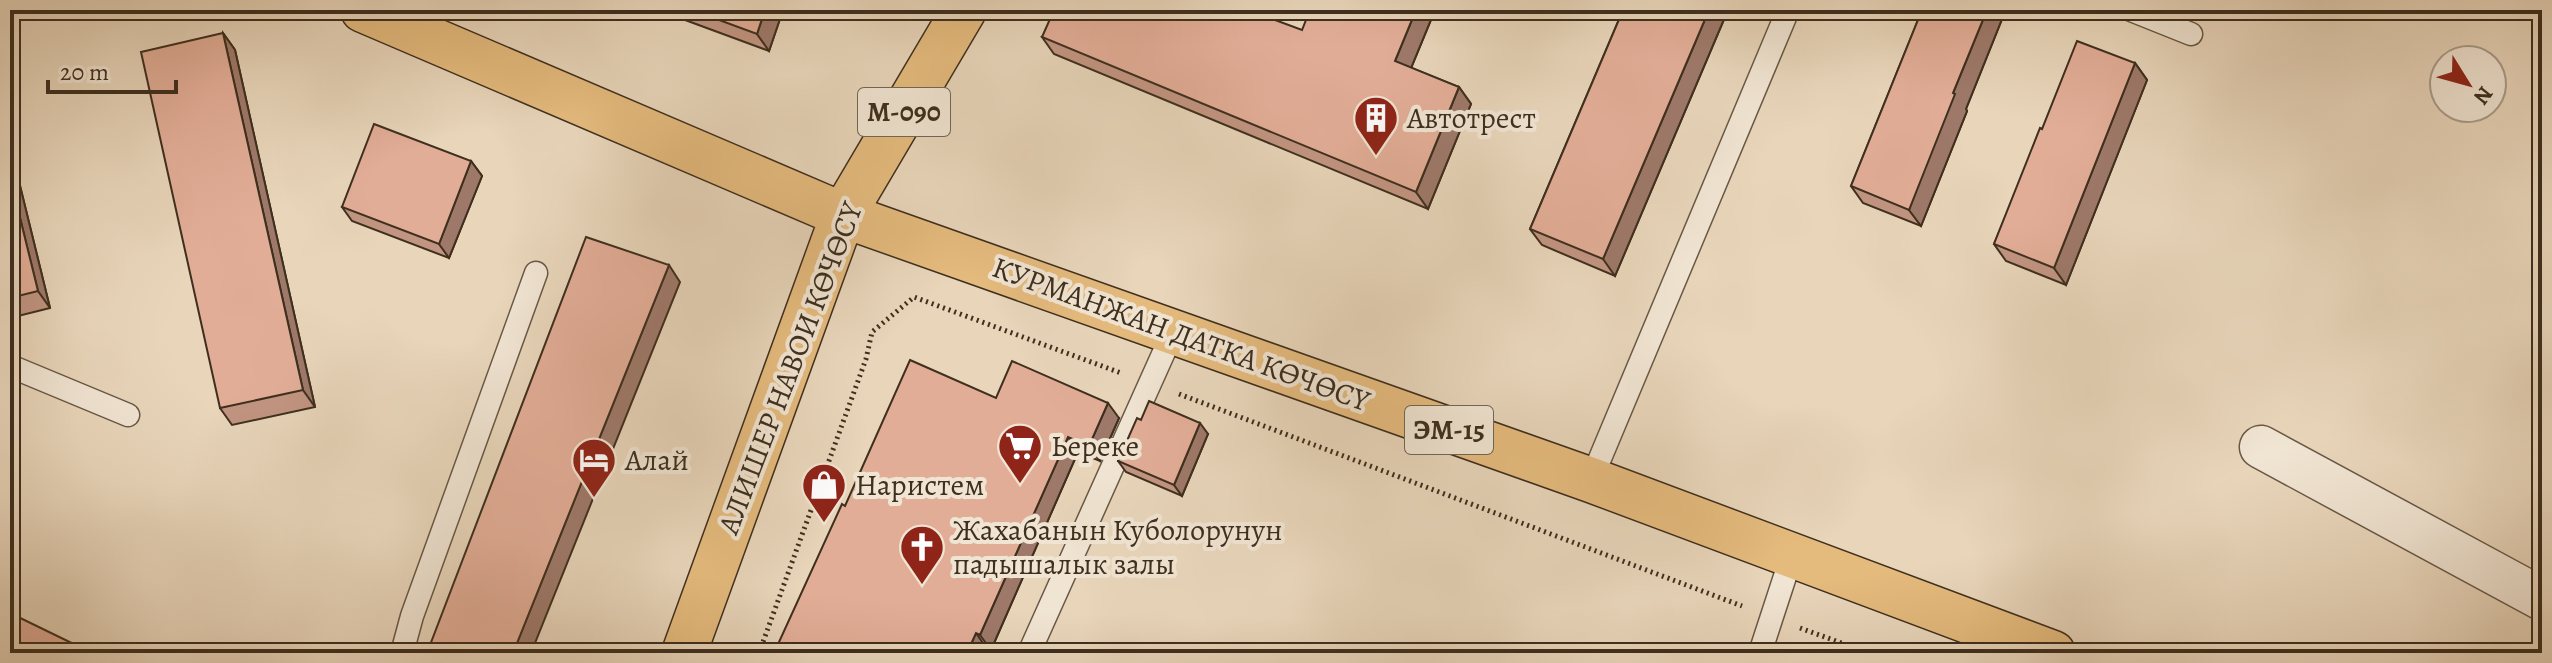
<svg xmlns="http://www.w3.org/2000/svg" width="2552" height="663" font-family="Alegreya,serif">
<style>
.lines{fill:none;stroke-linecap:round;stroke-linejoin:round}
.lane-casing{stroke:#685845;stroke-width:25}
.street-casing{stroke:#685845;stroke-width:45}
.primary-casing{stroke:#3e2f1e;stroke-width:47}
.path{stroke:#3e2f1e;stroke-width:5;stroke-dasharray:2 4;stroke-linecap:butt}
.lane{stroke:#f0e4d2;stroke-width:22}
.street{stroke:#f0e4d2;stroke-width:42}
.primary{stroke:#e4ba7d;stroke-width:44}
.wall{fill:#c29582;stroke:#3e2f1e;stroke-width:2}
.shaded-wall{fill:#9e796a;stroke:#3e2f1e;stroke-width:2}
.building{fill:#e2ad97;stroke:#3e2f1e;stroke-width:2}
.labels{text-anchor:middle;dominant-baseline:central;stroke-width:8;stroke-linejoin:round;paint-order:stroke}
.shield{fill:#f0e4d2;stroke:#736554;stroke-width:2}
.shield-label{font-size:28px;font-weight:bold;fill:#3e2f1e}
.poi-label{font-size:30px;fill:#3e2f1e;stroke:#f0e4d2;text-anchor:start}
.street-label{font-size:30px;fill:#3e2f1e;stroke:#f0e4d2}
</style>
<rect width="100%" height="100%" fill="#e8d5ba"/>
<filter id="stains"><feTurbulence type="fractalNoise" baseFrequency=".0025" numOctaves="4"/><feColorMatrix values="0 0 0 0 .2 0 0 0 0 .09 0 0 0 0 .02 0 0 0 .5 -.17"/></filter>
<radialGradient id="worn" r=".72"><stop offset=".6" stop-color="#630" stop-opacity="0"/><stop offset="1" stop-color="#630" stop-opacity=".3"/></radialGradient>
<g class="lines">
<g class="lane-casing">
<path id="lane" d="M2131 10 2191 34
M10 366 128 415
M1591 480 1788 10
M402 653 412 616 536 273
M1029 653 1173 332
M1760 653 1792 555"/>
</g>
<g class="street-casing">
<path id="street" d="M2261 447 2542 599"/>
</g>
<g class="primary-casing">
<path id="primary" d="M363 10 843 215 1591 480 2053 653
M684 653 843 215 964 10"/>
</g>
<path class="path" d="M1179 394 1742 606
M1800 628 1869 653
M759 653 866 359 872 332 914 297 1121 373"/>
<use href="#lane" class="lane"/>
<use href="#street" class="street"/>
<use href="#primary" class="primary"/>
</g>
<path class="wall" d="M658 10H783L769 51Z
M1435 10 1411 68 1459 87 1471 104 1428 209 1054 54 1042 37 1302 30Z
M1623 10H1728L1615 276 1542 245 1530 229Z
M1922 10H1996L2002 19 1966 109 1967 111 1921 226 1863 203 1851 186Z
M223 33 235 50 315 407 232 425 220 408Z
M2135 63 2147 80 2066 285 2006 261 1994 244 2042 129Z
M10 145 50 308 10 318Z
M471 161 482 176 449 258 352 221 342 207Z
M996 398 1119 418 1100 461 1078 452 991 650 987 649 845 506Z
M1141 420 1208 434 1182 496 1126 472 1118 461Z"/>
<path class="shaded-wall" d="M765 10H783L769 51 757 34Z
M1416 10H1435L1407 78 1395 61Z
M1709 10H1728L1615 276 1603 259Z
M1987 10H1996L2002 19 1966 109 1967 111 1921 226 1909 210 1953 93Z
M223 33 235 50 315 407 303 390Z
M2135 63 2147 80 2066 285 2054 268Z
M1459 87 1471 104 1428 209 1416 192Z
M10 145 50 308 38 291 10 177Z
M471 161 482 176 449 258 439 244Z
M669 265 680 282 531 653H513Z
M1108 403 1119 418 1100 461 1089 446Z
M1200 423 1208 434 1182 496 1174 485Z
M1068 437 1078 452 991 650 980 635Z
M976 633 987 649 985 653H967Z"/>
<path class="building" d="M692 10H765L757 34Z
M1054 10H1248L1302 30 1310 10H1416L1395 61 1459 87 1416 192 1042 37Z
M1623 10H1709L1603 259 1530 229Z
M1922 10H1987L1953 93 1955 94 1909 210 1851 186Z
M223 33 303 390 220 408 141 52Z
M2077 41 2135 63 2054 268 1994 244 2040 128 2042 129Z
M374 124 471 161 439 244 342 207Z
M10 177 38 291 10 298Z
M586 237 669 265 513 653H427Z
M910 360 996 398 1012 361 1108 403 1089 446 1068 437 980 635 976 633 967 653H774L842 504 845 506Z
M1149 401 1200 423 1174 485 1118 461 1137 418 1141 420Z
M10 613 84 649 82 653H10Z
M750 649 763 653H749Z"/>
<defs>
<g id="building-pin" transform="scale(2.3)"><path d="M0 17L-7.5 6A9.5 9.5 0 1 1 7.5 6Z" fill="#8f2418" stroke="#f0e4d2"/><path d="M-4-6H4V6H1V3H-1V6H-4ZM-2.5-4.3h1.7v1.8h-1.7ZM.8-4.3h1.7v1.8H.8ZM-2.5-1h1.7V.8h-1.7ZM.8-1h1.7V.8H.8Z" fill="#fff"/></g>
<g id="supermarket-pin" transform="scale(2.3)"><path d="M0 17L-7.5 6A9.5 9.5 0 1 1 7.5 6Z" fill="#8f2418" stroke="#f0e4d2"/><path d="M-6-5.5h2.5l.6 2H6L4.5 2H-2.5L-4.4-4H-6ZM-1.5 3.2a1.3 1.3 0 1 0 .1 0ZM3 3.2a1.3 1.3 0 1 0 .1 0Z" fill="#fff"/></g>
<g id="hotel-pin" transform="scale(2.3)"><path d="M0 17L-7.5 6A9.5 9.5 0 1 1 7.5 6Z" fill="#8f2418" stroke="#f0e4d2"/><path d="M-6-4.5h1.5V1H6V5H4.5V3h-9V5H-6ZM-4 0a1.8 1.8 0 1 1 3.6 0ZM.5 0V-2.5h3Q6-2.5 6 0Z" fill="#fff"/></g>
<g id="shop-pin" transform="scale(2.3)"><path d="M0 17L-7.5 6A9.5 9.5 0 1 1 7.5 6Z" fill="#8f2418" stroke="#f0e4d2"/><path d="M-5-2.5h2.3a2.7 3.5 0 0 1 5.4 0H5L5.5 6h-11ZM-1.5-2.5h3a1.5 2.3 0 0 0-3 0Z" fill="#fff"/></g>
<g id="church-pin" transform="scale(2.3)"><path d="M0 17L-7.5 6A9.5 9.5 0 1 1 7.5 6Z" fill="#8f2418" stroke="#f0e4d2"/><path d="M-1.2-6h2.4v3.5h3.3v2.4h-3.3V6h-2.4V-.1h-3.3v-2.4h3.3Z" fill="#fff"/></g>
</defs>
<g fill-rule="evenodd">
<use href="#building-pin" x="1376" y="118"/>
<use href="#supermarket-pin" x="1020" y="446"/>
<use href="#hotel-pin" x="594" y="460"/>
<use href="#shop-pin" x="824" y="485"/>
<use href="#church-pin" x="922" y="547"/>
</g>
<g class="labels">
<g class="shield">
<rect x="858" y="88" width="92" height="48" rx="6"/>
<rect x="1405" y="406" width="88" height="48" rx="6"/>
</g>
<g class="shield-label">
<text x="904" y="112">М-090</text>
<text x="1449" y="430">ЭМ-15</text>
</g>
<g class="poi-label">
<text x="1407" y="118">Автотрест</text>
<text x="1051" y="446">Ьереке</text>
<text x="625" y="460">Алай</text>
<text x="855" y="485">Наристем</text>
<text x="953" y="530">Жахабанын Куболорунун<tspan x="953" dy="34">падышалык залы</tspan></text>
</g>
<g class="street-label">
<text transform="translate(1181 334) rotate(20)">КУРМАНЖАН ДАТКА КӨЧӨСҮ</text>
<text transform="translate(790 368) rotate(-69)">АЛИШЕР НАВОИ КӨЧӨСҮ</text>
</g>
</g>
<rect width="2552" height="663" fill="none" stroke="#e8d5ba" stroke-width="40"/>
<rect x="12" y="12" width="2528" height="639" fill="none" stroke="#3e2f1e" stroke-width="4"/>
<rect x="20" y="20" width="2512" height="623" fill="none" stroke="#3e2f1e" stroke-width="2"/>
<g transform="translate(2468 84) rotate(127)"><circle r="38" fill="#f0e4d2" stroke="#a99c8a" stroke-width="2"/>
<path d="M0-6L14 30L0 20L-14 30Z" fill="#8f2418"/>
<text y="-12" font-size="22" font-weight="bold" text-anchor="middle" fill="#3e2f1e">N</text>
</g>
<path d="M48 80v12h128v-12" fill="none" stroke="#3e2f1e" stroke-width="4"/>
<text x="60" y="80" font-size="24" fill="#3e2f1e" stroke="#f0e4d2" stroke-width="6" paint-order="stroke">20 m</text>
<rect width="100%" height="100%" filter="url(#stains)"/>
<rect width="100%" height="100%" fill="url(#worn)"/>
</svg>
